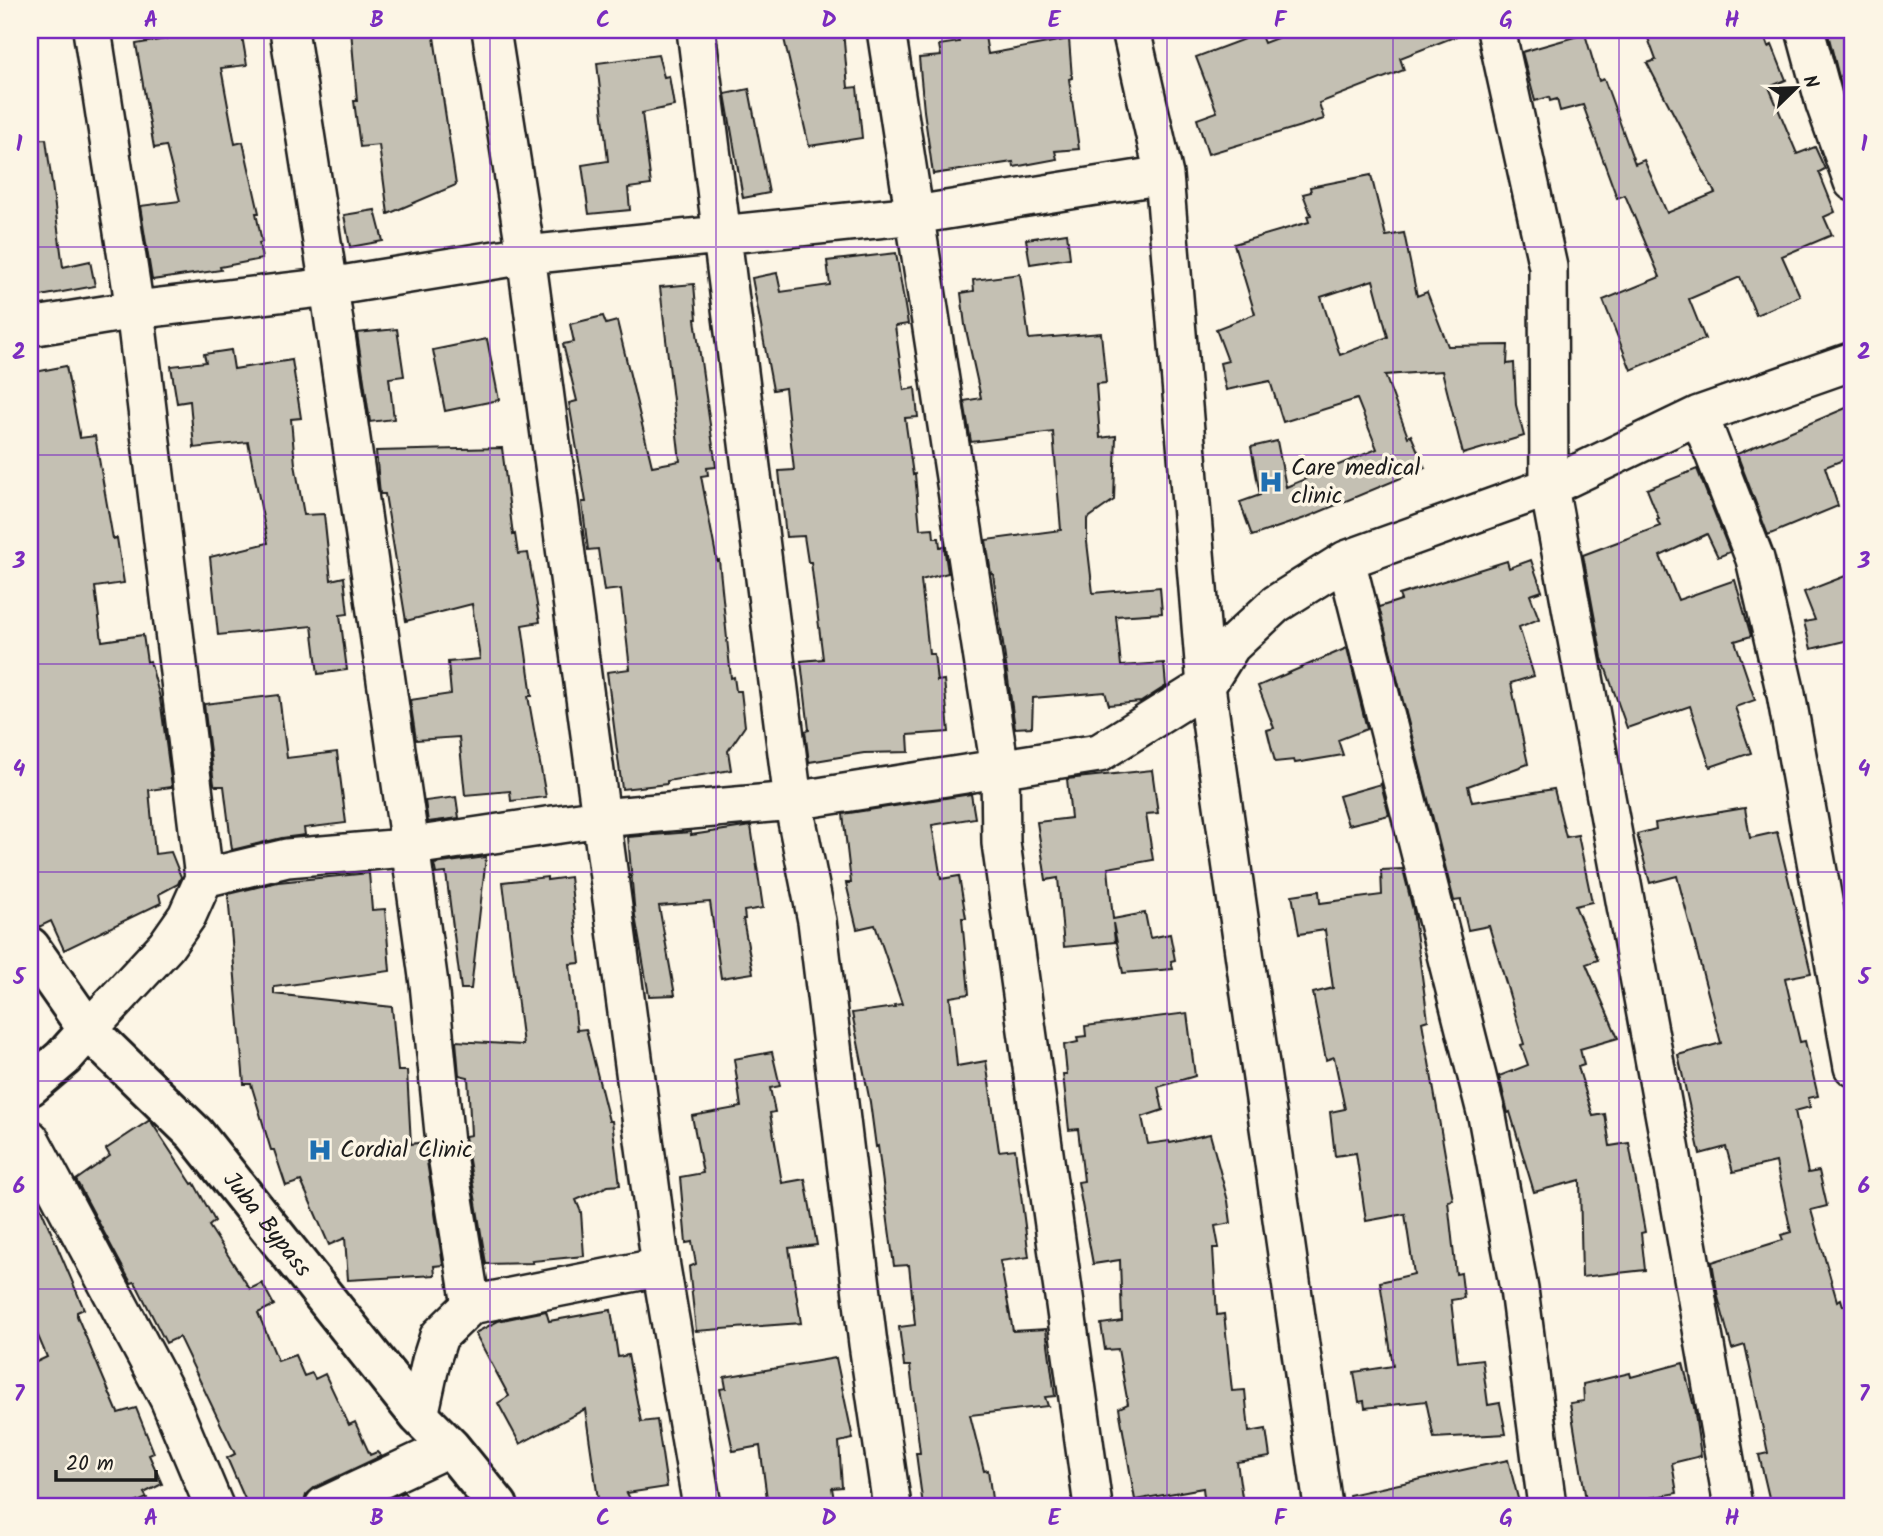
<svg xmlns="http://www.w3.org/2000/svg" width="1883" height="1536" font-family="Kalam,sans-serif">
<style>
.building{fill:#c4c0b3;stroke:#1c1c1c;stroke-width:2;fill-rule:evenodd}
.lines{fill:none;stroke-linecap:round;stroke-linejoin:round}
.minor-casing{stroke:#1c1c1c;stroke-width:42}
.tertiary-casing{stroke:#1c1c1c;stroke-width:44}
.secondary-casing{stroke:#1c1c1c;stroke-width:44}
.minor{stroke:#fcf5e5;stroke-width:37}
.tertiary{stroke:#fcf5e5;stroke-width:38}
.secondary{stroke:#fcf5e5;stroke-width:38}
.grid{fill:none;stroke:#7b2cbf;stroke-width:2;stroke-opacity:0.55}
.labels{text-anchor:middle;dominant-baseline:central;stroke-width:7;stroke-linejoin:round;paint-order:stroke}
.poi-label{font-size:24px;fill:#1c1c1c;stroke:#fcf5e5;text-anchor:start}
.street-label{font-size:24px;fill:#1c1c1c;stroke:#fcf5e5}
.neatline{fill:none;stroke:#7b2cbf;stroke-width:2.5}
.grid-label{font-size:23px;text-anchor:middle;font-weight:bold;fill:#7b2cbf}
</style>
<rect width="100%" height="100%" fill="#fcf5e5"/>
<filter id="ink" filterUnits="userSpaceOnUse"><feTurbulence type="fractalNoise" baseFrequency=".0143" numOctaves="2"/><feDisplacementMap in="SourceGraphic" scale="14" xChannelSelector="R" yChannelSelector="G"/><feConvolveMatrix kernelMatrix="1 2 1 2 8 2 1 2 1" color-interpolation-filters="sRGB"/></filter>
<g filter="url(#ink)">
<path class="building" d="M165 30H241L247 65 221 68 235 144 243 142 259 213H256L262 242 259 243 262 259 220 267 221 270 152 280 140 206 180 201 166 146 154 148 136 44 166 39Z
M351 30H433L456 185 388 214 379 145 360 147 354 101H357Z
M782 30H843L848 88 857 87 862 138 809 146Z
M957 30H984L988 54 1069 39 1072 78 1069 79 1079 149 1055 151 1057 159 1014 167 1013 162 933 174 924 111 919 58 941 56 939 45 959 42Z
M1298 30H1466L1467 32 1400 58 1404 70 1319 103 1324 119 1208 154 1197 119 1217 112 1196 57 1260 33 1264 43Z
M1645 30H1762L1768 47 1772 45 1786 80 1769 87 1797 154 1815 147 1825 169 1819 172 1835 212 1824 217 1832 235 1782 256 1800 296 1756 315 1740 277 1689 299 1705 339 1631 370 1603 300 1660 277 1625 195 1617 198 1583 105 1560 111 1557 99 1550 101 1549 97 1535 101 1522 52 1585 34 1599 81 1604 79 1635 164 1644 160 1667 213 1715 193 1647 63 1656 60Z
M1827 30H1853V108L1851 109 1840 81Z
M658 55 664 77 669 76 674 106 642 113 651 185 628 188 630 210 589 214 582 165 608 161 597 63Z
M749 89 769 193 743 198 725 94Z
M46 139 63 267 90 261 95 286 30 298V140Z
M1371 175 1386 236 1404 233 1417 296 1427 292 1448 346 1508 345 1507 364 1514 363 1516 405 1524 436 1463 454 1442 371 1385 375 1408 437 1411 435 1425 468 1305 518 1252 536 1240 502 1260 495 1251 447 1277 441 1286 487 1377 449 1357 399 1283 422 1270 381 1226 390 1220 363 1228 361 1216 329 1255 314 1234 244 1309 222 1307 216 1311 215 1303 194 1311 192 1310 187ZM1373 280 1388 337 1340 355 1321 297Z
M375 210 383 241 350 247 344 215Z
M1067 233 1070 258 1030 264 1026 239Z
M896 253 908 324 895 326 904 390 915 388 918 417 905 418 913 475 915 474 920 529 933 528 934 538H939L940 547 944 546 948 573 921 580 929 654H934L937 681 944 680 949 732 908 735 909 752 864 753 809 762 805 731 809 730 801 661 823 659 811 562H808L804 536 786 537 779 471 794 470 785 388 773 390 752 278 777 273 781 292 830 285 827 261Z
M1020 274 1029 339 1101 333 1106 383 1096 384 1100 438 1116 436 1114 500 1087 519V542L1093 593 1160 587 1162 613 1116 616 1121 666 1164 663 1166 686 1141 702 1109 705 1105 692 1033 698 1032 727 1015 728 993 574H991L986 540 1061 530 1053 432 971 442 964 401 981 398 965 325 961 293 974 291 973 280Z
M694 284 697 319H695L716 467 707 468 708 475 701 476 717 561 719 560 731 678 734 677 736 691H741L745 726 728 751 731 770 667 781V784L622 789 607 672 630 669 621 589 604 591 598 549 588 550 582 502H586L569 403 577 401 563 344 574 342 570 324 603 316 606 324 617 321 652 466 680 461 660 287Z
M397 329 404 376 389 378 394 419 370 422 357 333Z
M487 339 499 400 445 411 433 350Z
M231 350 234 369 292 360 301 418 291 419 295 464 304 515 324 514 331 580 344 577 348 614 340 615 347 670 318 674 312 626 218 635 210 557 268 543 248 442 194 448 190 401 177 403 171 366 206 362 204 354Z
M66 366 80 438 95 436 113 539 117 538 124 583 95 587 102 641 143 635 147 662 150 661 160 698 172 787 149 790 155 854 171 852 181 877 178 884 159 894 161 903 64 950 51 921 39 927 30 907V880L35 877 30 858V373Z
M1853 405V456L1825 467 1838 506 1768 535 1737 454Z
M502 448 513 535 515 534 518 554 528 553 540 622 522 625 532 696H528L546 797 511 801 510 791 465 795 459 737 416 740 410 700 451 694 448 662 480 659 472 604 406 621 385 494H380L376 451Z
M1697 469 1730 552 1718 557 1707 534 1660 556 1678 600 1735 580 1751 636 1735 641 1755 700 1735 707 1751 753 1710 767 1690 706 1627 728 1602 658 1583 555 1660 526 1657 520 1659 519 1647 489Z
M1531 560 1542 591 1530 595 1539 619 1519 627 1534 676 1511 683 1528 764 1468 786 1472 802 1554 789 1566 837 1578 835 1592 902 1575 906 1598 960 1586 964 1618 1038 1580 1049 1584 1065 1578 1067 1593 1116 1605 1114 1610 1146 1629 1143 1645 1232 1641 1233 1645 1270 1582 1277 1580 1180 1534 1192 1510 1112 1508 1113 1499 1076 1528 1065 1521 1045 1524 1044 1489 926 1468 930 1461 900 1454 901 1379 607 1401 600 1399 595 1507 561 1509 568Z
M1853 573V639L1811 649 1804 622 1815 620 1804 592Z
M1347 648 1367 729 1338 740 1343 755 1295 763 1294 760 1275 762 1267 730 1274 728 1258 686Z
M279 695 287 758 337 752 346 823 304 828 305 835 282 838 232 850 224 786H216L214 784 204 704Z
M1152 770 1158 813 1146 814 1153 860 1108 868 1113 919 1145 913 1150 938 1170 934 1175 960 1171 961 1173 969 1123 973 1113 923 1115 942 1064 947 1058 878 1046 880 1037 822 1071 818 1067 779Z
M1381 784 1389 815 1348 825 1339 796Z
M971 794 975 818 932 825 941 879 959 876 966 918H962L969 994 950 997 957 1066 986 1061 999 1151 1015 1149 1029 1257 1000 1261 1013 1331 1046 1329 1055 1396 1045 1397 1048 1406 970 1415 984 1471 988 1470 993 1506H923L916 1453H920L910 1366H904L899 1327 915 1325 909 1265 894 1266 878 1146 876 1147 870 1102 852 1013 895 1007 894 1005 902 1004 875 925 857 929 846 883H851L843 814Z
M456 797 459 818 428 822 425 801Z
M1745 808 1750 838 1777 832 1811 973 1785 978 1800 1042 1805 1041 1818 1096 1808 1098 1810 1107 1795 1111 1808 1173 1819 1171 1827 1206 1811 1210 1837 1301 1841 1299 1843 1306 1853 1302V1506H1771L1759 1455 1768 1453 1745 1345 1732 1349 1718 1297 1712 1262 1783 1240 1781 1235 1791 1232 1776 1162 1733 1172 1726 1147 1700 1154 1678 1055 1721 1043 1677 876 1650 883 1637 834 1656 829 1655 823Z
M751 826 763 908 744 911 745 919H743L753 973 721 978 710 902 659 906 675 995 649 996 635 916 628 837 691 832V835Z
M486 857 471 989H461L446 873 436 874 434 864Z
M1403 869 1413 910 1428 1020 1422 1022 1453 1200 1448 1201 1456 1274 1461 1273 1464 1298 1451 1300 1458 1362 1482 1359 1488 1405 1500 1403 1506 1434 1434 1438 1426 1401 1365 1408 1364 1401 1359 1402 1354 1372 1393 1366 1380 1282 1414 1274 1405 1214 1366 1221 1356 1153 1335 1156 1330 1112 1345 1109 1334 1057 1326 1060 1313 993 1333 988 1325 930 1299 934 1292 895 1319 891 1320 903 1382 895 1381 870Z
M369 873 372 910 385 909 390 971 274 987V994L392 1007 398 1071H407L411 1144 424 1142 443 1265 434 1266 435 1275 348 1280 345 1238 329 1245 301 1181 286 1186 274 1150H271L251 1084H244L228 894 278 882Z
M547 877V880L570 877 580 963 570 964 577 1030 586 1029 609 1121H612L620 1185 608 1186 576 1200 581 1212 584 1256 532 1261 533 1263 486 1264 465 1136 471 1135 468 1077 459 1075 456 1041 523 1045 503 882Z
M1187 1013 1195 1076 1158 1087 1163 1110 1142 1117 1148 1144 1169 1141 1170 1143 1210 1134 1228 1201 1231 1223 1215 1226 1219 1248H1213L1217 1315 1224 1314 1232 1391 1245 1390 1249 1432 1266 1429 1270 1457 1237 1462 1243 1504 1228 1506H1205L1203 1488 1135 1500 1119 1408 1128 1404 1118 1349 1105 1350 1101 1324 1122 1321 1120 1260 1093 1264 1078 1182 1084 1181 1078 1129 1069 1130 1063 1074H1067L1064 1045 1078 1042 1077 1037 1086 1036 1085 1026Z
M772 1052 780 1086 770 1088 775 1112 770 1113 782 1183 805 1179 817 1245 789 1248 801 1323 696 1331 689 1267 696 1264 692 1242 686 1243 680 1177 703 1173 692 1116 741 1107 734 1059Z
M150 1120 192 1184 194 1183 215 1221 209 1226 250 1289 262 1283 274 1305 258 1313 278 1361 295 1355 304 1376 312 1373 315 1379 325 1374 349 1425 355 1422 370 1455 377 1452 381 1456 315 1487 306 1495 303 1506H248L227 1458 235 1454 179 1337 166 1343 135 1282 131 1283 76 1180 110 1156 106 1149Z
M30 1183 84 1309 77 1312V1316L118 1413 136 1408 154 1453 149 1455 162 1484 144 1493 147 1498 128 1506H30V1365L47 1357 30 1317Z
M611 1310 618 1357 628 1355 641 1422 657 1420 667 1487 627 1493 634 1506H599L585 1409 520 1444 498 1403 509 1396 475 1333 498 1321 546 1311 549 1321Z
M836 1358 853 1439 839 1442 842 1487 832 1488 835 1506H768L760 1446 733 1451 720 1389 726 1388 724 1377Z
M1683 1363 1694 1407 1701 1456 1672 1463 1677 1493 1632 1501 1633 1506H1587L1570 1403 1584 1401 1583 1384 1630 1373 1631 1377Z
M1508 1460 1520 1506H1351L1349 1495Z
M404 1492 414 1506H373Z"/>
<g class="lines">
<g class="minor-casing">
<path id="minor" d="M92 30 135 310 204 878
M289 30 329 287 410 846 429 984 445 1143 471 1305 439 1336 431 1361 419 1416
M491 30 526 255 661 1267 702 1506
M696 30 793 801 817 921 868 1344 892 1506
M886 30 1000 769 1001 843 1093 1506
M1131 30 1164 175 1206 686 1323 1506
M1496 30 1548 267 1549 487 1668 1134 1733 1506
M1805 30 1825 104 1853 182
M30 327 135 310 329 287 526 255 915 215 1164 175
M1699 415 1755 559 1786 694 1853 1067
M1346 560 1487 1116 1519 1289 1547 1506
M88 1030 166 946 187 916 204 878 287 858 393 849 600 818 793 801 1099 753 1206 686 1231 646 1276 604 1346 560 1549 487 1699 415 1853 361
M30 1139 169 1399 214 1506
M471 1305 661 1267
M324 1506 450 1447"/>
</g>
<g class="tertiary-casing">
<path id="tertiary" d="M30 1086 63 1058 88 1030"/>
</g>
<g class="secondary-casing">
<g id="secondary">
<path id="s1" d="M30 947 88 1030 195 1134 419 1416 450 1447 498 1506"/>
</g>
</g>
<use href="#minor" class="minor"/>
<use href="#tertiary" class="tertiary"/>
<use href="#secondary" class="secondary"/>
</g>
</g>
<path class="grid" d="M264 30V1506M490 30V1506M716 30V1506M942 30V1506M1167 30V1506M1393 30V1506M1619 30V1506M30 247H1853M30 455H1853M30 664H1853M30 872H1853M30 1081H1853M30 1289H1853"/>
<defs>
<g id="hospital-bare" transform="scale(1.89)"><path d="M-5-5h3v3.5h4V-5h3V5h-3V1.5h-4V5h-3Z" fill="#1f6fb2" stroke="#fcf5e5" stroke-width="2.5" paint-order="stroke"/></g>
</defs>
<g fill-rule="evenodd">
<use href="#hospital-bare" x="1271" y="482"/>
<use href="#hospital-bare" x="320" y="1150"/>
</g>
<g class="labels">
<g class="poi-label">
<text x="1291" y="468">Care medical<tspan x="1291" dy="28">clinic</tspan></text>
<text x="340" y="1150">Cordial Clinic</text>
</g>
<g class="street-label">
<text stroke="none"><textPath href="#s1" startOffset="366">Juba Bypass</textPath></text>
</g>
</g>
<rect width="1883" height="1536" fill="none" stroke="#fcf5e5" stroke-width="77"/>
<g transform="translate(1796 88) rotate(67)" stroke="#fcf5e5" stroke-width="5" paint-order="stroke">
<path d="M0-5L12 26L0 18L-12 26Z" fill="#1c1c1c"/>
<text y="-10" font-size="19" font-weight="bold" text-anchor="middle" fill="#1c1c1c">N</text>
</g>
<path d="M56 1470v10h100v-10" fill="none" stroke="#1c1c1c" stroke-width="3.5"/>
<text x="66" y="1470" font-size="21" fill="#1c1c1c" stroke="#fcf5e5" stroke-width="5" paint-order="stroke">20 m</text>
<rect x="38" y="38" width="1806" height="1460" class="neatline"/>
<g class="grid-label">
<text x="151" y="27">A</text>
<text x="377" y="27">B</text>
<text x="603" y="27">C</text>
<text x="829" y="27">D</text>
<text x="1054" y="27">E</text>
<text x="1280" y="27">F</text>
<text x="1506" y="27">G</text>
<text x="1732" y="27">H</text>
<text x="19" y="151">1</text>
<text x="1864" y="151">1</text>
<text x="19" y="359">2</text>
<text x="1864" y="359">2</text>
<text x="19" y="568">3</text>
<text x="1864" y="568">3</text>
<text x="19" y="776">4</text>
<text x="1864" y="776">4</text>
<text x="19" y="984">5</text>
<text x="1864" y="984">5</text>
<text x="19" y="1193">6</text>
<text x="1864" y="1193">6</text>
<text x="19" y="1401">7</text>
<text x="1864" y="1401">7</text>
<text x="151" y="1525">A</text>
<text x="377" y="1525">B</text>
<text x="603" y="1525">C</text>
<text x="829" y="1525">D</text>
<text x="1054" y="1525">E</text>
<text x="1280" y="1525">F</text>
<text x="1506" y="1525">G</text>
<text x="1732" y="1525">H</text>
</g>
</svg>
